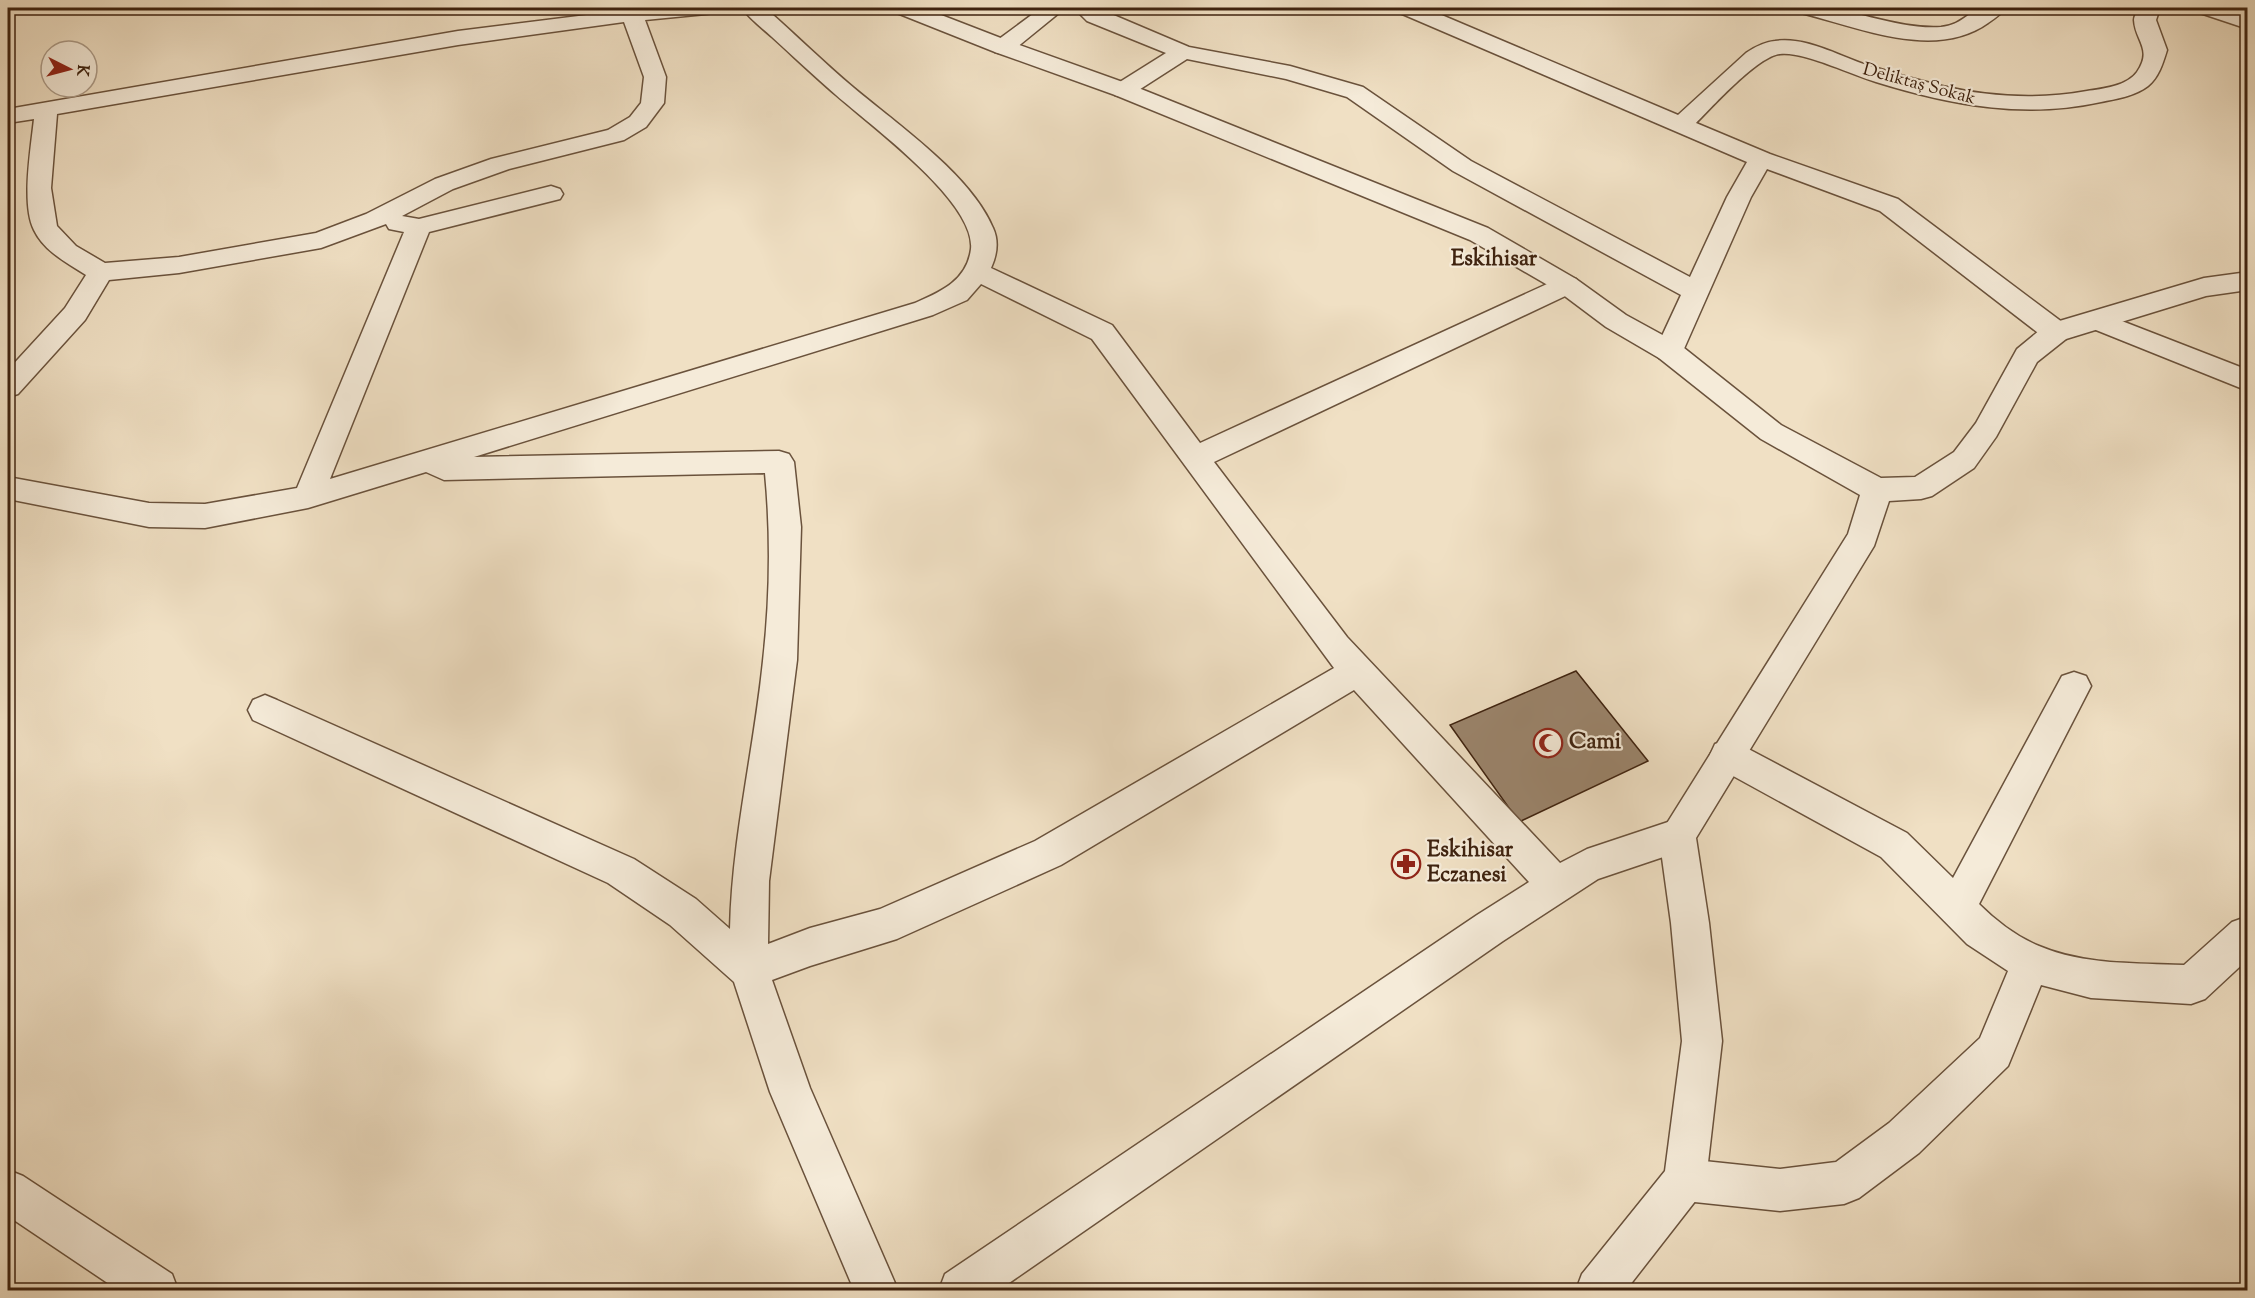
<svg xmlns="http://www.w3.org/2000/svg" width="2255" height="1298" font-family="'Sorts Mill Goudy',serif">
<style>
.building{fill:#9b856d;stroke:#3e220f;stroke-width:1.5}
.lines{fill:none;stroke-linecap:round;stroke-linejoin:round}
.minor-casing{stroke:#6a523c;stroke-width:3}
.tertiary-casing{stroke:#6a523c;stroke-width:3}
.minor{fill:#f5ebd9;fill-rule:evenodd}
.tertiary{fill:#f5ebd9;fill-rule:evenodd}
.labels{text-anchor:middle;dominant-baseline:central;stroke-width:4.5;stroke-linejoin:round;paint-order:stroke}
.far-street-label{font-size:18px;fill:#3e220f;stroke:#f5ebd9}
.far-quarter-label{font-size:22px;font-weight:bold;fill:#3e220f;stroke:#f5ebd9}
.poi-label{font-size:22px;font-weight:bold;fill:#3e220f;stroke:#f5ebd9;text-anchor:start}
</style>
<rect width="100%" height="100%" fill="#f0e0c4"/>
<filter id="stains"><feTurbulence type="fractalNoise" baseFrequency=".00333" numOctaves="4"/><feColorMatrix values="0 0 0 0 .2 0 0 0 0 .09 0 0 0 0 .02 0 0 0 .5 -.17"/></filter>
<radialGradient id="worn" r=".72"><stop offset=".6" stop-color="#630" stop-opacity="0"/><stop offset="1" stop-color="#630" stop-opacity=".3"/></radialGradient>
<path class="building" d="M1576 671 1648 761 1519 822 1450 725Z"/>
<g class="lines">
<g class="minor-casing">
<path id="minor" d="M643 8H717L714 13 706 14 645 20 666 77 664 103 646 127 624 140 509 169 453 189 402 216 419 219 551 186 560 189 563 194 560 199 429 232 330 479 915 303C940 292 967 281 971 249 976 202 870 125 836 95 814 76 793 56 772 37 762 28 750 19 742 8H765C795 34 823 62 854 88 897 124 971 175 993 228 999 241 997 255 991 268L1112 325 1200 443 1558 279 1567 276 1576 279 1580 285 1576 291 1214 462 1347 637 1560 863 1587 849 1677 819 1690 824 1695 836 1690 848 1598 879 1503 941 999 1290H939L945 1274 1477 915 1529 882 1354 690 1061 865 897 939 810 966 772 980 810 1088 898 1290H854L770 1092 734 982 670 925 608 883 253 720 248 710 253 700 265 695 277 700 634 859 696 899 730 929C732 838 754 750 763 661 770 599 771 535 765 473L444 480 426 472 308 508 205 528 149 527 8 499V477L149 503 205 504 297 488 404 232 389 229 386 224 321 248 179 273 109 280 85 320 18 394 8 397V370L65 308 86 275C67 263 44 251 34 230 21 205 31 147 34 119L8 123V109L458 31ZM624 22 644 77 641 103 630 117 608 130 491 159 435 179 366 214 316 233 179 257 105 263 76 246 57 226 51 188 57 114 458 45ZM981 284 1092 339 1334 668 1035 841 880 909 810 928 768 944 769 881 797 660 801 527 794 462 789 454 779 451 474 457 933 315 967 300Z
M1041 8H1065L1011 52 1003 54 995 52 992 47 995 42Z
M1074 8H1097L1189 47 1290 66 1363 87 1471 161 1690 277 1727 197 1747 162 1400 13 1398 8H1425L1678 115 1746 53C1755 47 1764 42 1775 41 1805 36 1839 56 1867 65 1892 73 1917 80 1942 86 1990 97 2038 100 2087 91 2102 89 2127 86 2137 72 2153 49 2135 41 2134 20 2134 17 2137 11 2139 8H2160L2156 20 2167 50C2163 63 2159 77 2148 86 2135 96 2116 99 2101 102 2024 119 1950 105 1876 82 1852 75 1803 51 1780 54 1758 56 1713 106 1696 123L1770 154 1898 199 2066 325 2070 332 2066 339 2056 341 2046 339 1880 211 1767 169 1751 197 1683 351 1679 358 1669 361 1659 358 1655 351 1681 295 1453 171 1347 97 1286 79 1187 59 1131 95 1123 97 1115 95 1112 90 1115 85 1166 53 1087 21Z
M1798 8C1846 3 1892 30 1941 27 1962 25 1967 12 1983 8 1989 6 2000 7 2006 8 2001 14 1995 18 1988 23 1935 61 1858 27 1801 13Z
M2197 8H2226L2248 15V29L2200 13Z
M2096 311 2248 370V391L2086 326 2082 320 2086 314Z
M2074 672 2086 676 2091 686 1979 904C1995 920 2017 937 2039 946 2083 965 2137 963 2184 965L2232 922 2246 917 2248 959 2205 999 2191 1004 2091 998 2041 985 2008 1066 1919 1153 1859 1198 1844 1204 1780 1211 1685 1201 1670 1195 1664 1180 1670 1165 1685 1159 1780 1169 1836 1162 1889 1123 1980 1038 2008 971 1967 944 1881 857 1715 766 1710 755 1715 744 1727 740 1739 744 1907 833 1953 878 2062 676Z
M8 1170 23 1176 172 1274 178 1290H118L8 1216Z"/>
</g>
<g class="tertiary-casing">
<path id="tertiary" d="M894 8H923L1011 42 1131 85 1488 228 1576 279 1626 315 1679 344 1781 425 1881 478 1915 477 1954 452 1976 423 2017 349 2046 325 2204 278 2248 272V290L2206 296 2066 339 2037 362 1996 437 1974 468 1932 496 1921 499 1889 501 1874 546 1696 838 1709 923 1722 1041 1706 1180 1700 1195 1626 1290H1576L1582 1274 1665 1171 1682 1041 1671 923 1659 836 1848 534 1860 495 1761 439 1659 358 1606 327 1558 291 1470 240 1115 95 995 52 897 13Z"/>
</g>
<use href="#minor" class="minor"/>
<use href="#tertiary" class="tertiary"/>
</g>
<defs>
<g id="mosque-ring" transform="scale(1.5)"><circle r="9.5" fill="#f5ebd9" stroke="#8f2418" stroke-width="1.5"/><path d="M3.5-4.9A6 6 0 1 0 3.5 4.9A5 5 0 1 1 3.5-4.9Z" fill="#8f2418"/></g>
<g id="pharmacy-ring" transform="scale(1.5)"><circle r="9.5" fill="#f5ebd9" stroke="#8f2418" stroke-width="1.5"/><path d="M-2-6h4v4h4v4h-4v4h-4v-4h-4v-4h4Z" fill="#8f2418"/></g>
</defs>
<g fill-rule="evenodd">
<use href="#mosque-ring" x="1548" y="743"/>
<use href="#pharmacy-ring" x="1406" y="864"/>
</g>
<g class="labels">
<g class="far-street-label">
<text transform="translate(1919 85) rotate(15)">Deliktaş Sokak</text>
</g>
<g class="far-quarter-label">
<text x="1494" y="260">Eskihisar</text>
</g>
<g class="poi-label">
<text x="1569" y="743">Cami</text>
<text x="1427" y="851">Eskihisar<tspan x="1427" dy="25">Eczanesi</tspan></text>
</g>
</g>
<rect width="2255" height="1298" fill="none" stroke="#f0e0c4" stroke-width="30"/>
<rect x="9" y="9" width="2237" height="1280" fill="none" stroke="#3e220f" stroke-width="3"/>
<rect x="15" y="15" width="2225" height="1268" fill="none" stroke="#3e220f" stroke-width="1.5"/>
<g transform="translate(69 69) rotate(96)"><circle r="28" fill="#f5ebd9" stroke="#ac9b88" stroke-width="1.5"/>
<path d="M0-4.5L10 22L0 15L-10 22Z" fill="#8f2418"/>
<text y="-9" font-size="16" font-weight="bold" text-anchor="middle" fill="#3e220f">K</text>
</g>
<rect width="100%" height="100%" filter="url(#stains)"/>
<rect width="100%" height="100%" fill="url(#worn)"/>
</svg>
